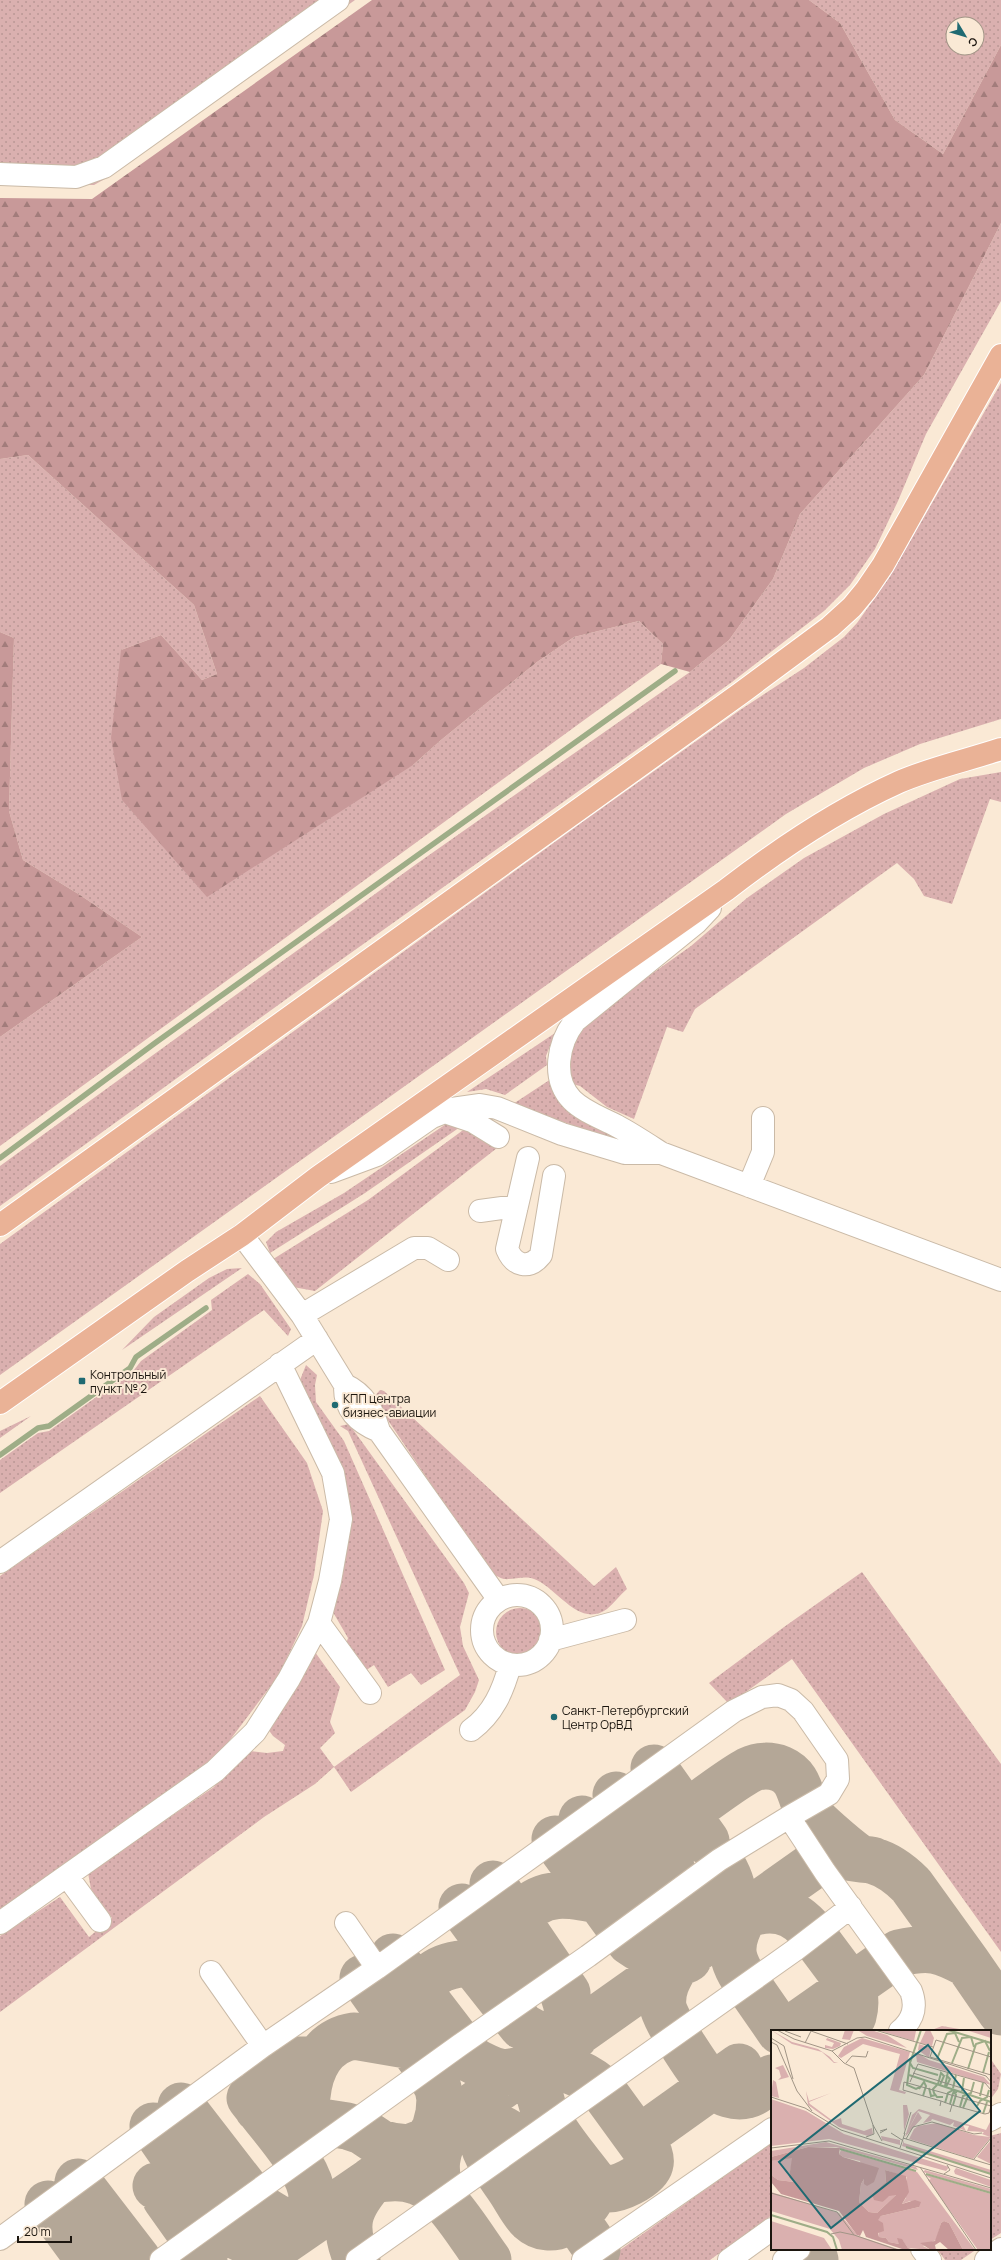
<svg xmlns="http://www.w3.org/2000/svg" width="1001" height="2260" font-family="Manrope,sans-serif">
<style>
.grass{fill:url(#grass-dots);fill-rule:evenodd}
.forest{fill:url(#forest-firs)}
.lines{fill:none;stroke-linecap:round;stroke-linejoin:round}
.stream{stroke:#9ead87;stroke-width:5.5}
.taxiway{stroke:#b4a797;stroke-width:47}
.minor-casing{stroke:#cabaa7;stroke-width:24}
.major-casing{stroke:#fff;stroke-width:24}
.minor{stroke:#fff;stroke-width:22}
.major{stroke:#eab296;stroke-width:22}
.poi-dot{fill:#1f6a72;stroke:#fae9d5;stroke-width:1.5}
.labels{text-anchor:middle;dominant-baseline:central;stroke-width:4;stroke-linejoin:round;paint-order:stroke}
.poi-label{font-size:12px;fill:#1c160f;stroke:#fae9d5;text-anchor:start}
.inset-river{fill:none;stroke:#9ead87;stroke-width:2}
.inset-road{fill:none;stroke:#a19586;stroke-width:1}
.view{fill:#1f6a72;fill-opacity:0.15;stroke:#1f6a72;stroke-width:2}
.inset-edge{fill:none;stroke:#1c160f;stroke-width:2}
</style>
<defs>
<pattern id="grass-dots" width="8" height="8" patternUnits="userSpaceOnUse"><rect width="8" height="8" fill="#dab0af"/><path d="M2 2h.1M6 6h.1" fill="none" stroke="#ba9795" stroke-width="1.8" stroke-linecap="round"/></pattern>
<pattern id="forest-firs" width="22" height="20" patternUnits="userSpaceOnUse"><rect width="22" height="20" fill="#c89999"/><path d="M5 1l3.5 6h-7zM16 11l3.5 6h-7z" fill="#a27c7b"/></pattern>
</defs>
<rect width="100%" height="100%" fill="#fae9d5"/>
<path class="grass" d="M0 0H355L110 176 94 185H82L0 183Z
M809 0H1001V45L943 154 895 120 840 23ZM953 24H977V48H953Z
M1001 223V301L926 434 898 501 875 549 850 585 824 611 732 682 317 977 0 1206V1166L415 865 690 672 729 640 773 579 800 514 924 375Z
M1001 383V719L920 744 864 768 786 814 0 1375V1244L588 818 740 710 804 668 844 637 857 623 889 578Z
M28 455 194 605 217 674 202 680 161 635 121 650 413 765 441 740 537 662 574 637 639 621 663 644 661 664 0 1146V1037L142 937 80 895 23 860 9 811 14 638 0 632V459Z
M1001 772V802L990 799 952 904 924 896 914 879 897 863 695 1009 683 1032 667 1027 634 1119 607 1107 580 1086 572 1084 565 1066 569 1044 587 1020 691 946 747 898 804 858 884 814 960 779Z
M555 1033 546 1056 547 1065 505 1095 486 1089 467 1092Z
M551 1079 617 1135V1141L513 1104Z
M449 1122 463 1125 365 1193 270 1253 266 1242 276 1232 344 1193Z
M470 1125 485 1134 497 1148 315 1291 293 1287 270 1261 368 1200Z
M242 1268 122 1350 154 1317 209 1278 227 1269Z
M248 1274 260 1284 291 1329 288 1336 264 1310 0 1493V1460L38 1433 49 1431 134 1370 141 1361 212 1310 211 1300Z
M306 1365 317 1375 315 1385 316 1402 344 1441 445 1670 421 1685 411 1673 388 1687 374 1665 362 1673 345 1647 348 1638 330 1607 345 1512 298 1385Z
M380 1390 384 1391 594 1586 616 1567 627 1589C620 1595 614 1603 607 1609 579 1629 558 1588 534 1579 524 1575 514 1580 504 1579 499 1578 494 1574 490 1572L373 1398Z
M260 1396 307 1463 323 1511 314 1575 302 1626 279 1675 208 1769 0 1911V1576Z
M31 1416 0 1438V1431Z
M349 1424 464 1583 469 1593 460 1627 463 1646 479 1680 475 1692 465 1710 351 1792 334 1767 315 1784 264 1817 0 2012V1936L60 1897 89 1937 112 1918 91 1889 88 1873 214 1787 242 1750 267 1753 283 1751 285 1745 273 1736 265 1725 310 1645 340 1687 330 1722 335 1733 320 1748 334 1767 460 1675 348 1431 340 1426Z
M862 1572 1001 1764V1952L792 1659 729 1704 709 1683 784 1627Z
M496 1632a24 24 0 1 1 48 0a24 24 0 1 1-48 0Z
M942 2026 971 2031H929Z
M990 2058 1001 2074 998 2089 990 2100Z
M1001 2133V2233L990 2240V2136Z
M772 2142V2215L710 2260H606Z
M937 2249H977L961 2260H945Z"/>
<path class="forest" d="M372 0H809L840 23 895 120 943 154 1001 45V223L924 375 800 514 773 579 729 640 690 672 661 664 663 644 639 621 574 637 537 662 441 740 413 765 207 897 122 800 111 738 121 650 161 635 202 680 217 674 194 605 28 455 0 459V198L92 199Z
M0 632 14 638 9 811 23 860 80 895 142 937 0 1037Z"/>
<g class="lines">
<path class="stream" d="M0 1158 155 1043 675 671
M0 1455 38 1428 49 1426 130 1368 136 1357 206 1308"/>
<path class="taxiway" d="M654 1768 706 1841
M582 1819 661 1928C677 1943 692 1940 713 1938 738 1912 739 1890 719 1860
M555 1839 630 1942C651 1957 660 1958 685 1957L696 1933 692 1904 682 1886 616 1795
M672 1872C668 1855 666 1837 678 1822 686 1812 736 1777 749 1770 759 1765 771 1765 781 1769 804 1779 798 1802 813 1818 819 1825 854 1856 862 1859 865 1860 870 1859 874 1861 888 1865 901 1875 911 1885L968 1964C940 1949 930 1946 899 1953L788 2031
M493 1884 567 1993
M462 1907 518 1983
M517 1920C543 1882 581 1897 619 1905
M393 1957 472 2060C481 2065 490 2070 500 2072 510 2074 519 2070 528 2068 555 2062 580 2071 601 2088L649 2154C650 2157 651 2161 650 2164 647 2176 615 2193 603 2188 599 2186 596 2183 593 2181 574 2155 538 2118 539 2085 539 2073 545 2063 550 2053
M688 1959 676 1964C668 1978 661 1990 663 2007 665 2020 702 2077 713 2086 722 2093 735 2098 747 2095 756 2093 765 2084 772 2078
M968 1964 1001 2012
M476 1968 522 2026 542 2037 575 2036
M411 2020C421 1937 500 1966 556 1979 571 2007 571 2017 558 2047
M780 2031C771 2018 762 2005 753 1992 732 1963 725 1949 744 1916 766 1906 790 1908 807 1927L851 1986C856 1996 856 2005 853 2016
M314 2065 307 2060H298L275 2073 262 2089 258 2109 308 2120 347 2126 362 2131 380 2143 392 2146 409 2148 427 2141 435 2129 439 2113 440 2099 438 2088 427 2068 363 1978
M307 2096C310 2067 323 2041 354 2036L430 2049
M181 2106 250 2195 261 2219
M483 2114C475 2144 493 2165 509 2188 516 2198 522 2211 530 2219 552 2239 579 2218 591 2198
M153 2126 210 2208
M648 2132 739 2067
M78 2182 138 2260
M156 2186 256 2205 279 2219 292 2222 317 2218 325 2211
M166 2199 198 2244 204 2260
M442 2199C433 2169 434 2153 450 2126 507 2113 523 2143 552 2184 567 2206 582 2228 597 2250
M48 2204 89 2260
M222 2226C233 2235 246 2242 260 2244 288 2248 317 2217 311 2189 304 2160 268 2122 250 2098
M808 2249 815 2260
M256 2260 397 2163 450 2126 465 2112 818 1862 840 1856 861 1859
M357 2260C342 2225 348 2208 372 2180 387 2178 402 2176 416 2181 445 2190 470 2236 488 2260"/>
<g class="minor-casing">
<path id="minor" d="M0 174 76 177 104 167 338 0
M710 908 696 923 575 1021C558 1043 551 1078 572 1100 584 1112 602 1118 617 1126 632 1134 647 1144 661 1153L1001 1280
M445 1112 472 1121 498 1137
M528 1158 507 1249C514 1266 529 1270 541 1255L554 1176
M331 1172 377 1155 432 1117 452 1109 480 1105 497 1108 562 1134 625 1153H661
M749 1186 763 1152V1118
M480 1211 517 1206
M242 1235 302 1315 345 1385C344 1410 358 1422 379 1431
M302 1315 414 1248H428L448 1260
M345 1385C365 1394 373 1411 379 1431L499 1600
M0 1562 317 1339
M482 1630a35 35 0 1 1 70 0a35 35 0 1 1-70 0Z
M319 1623 370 1693
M550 1640 625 1620
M471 1730C493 1714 503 1691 510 1665
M789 1817 825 1872 911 1991C917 2007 913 2020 900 2031
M67 1876 100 1921
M0 1923 215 1771 255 1732 289 1679 319 1623 330 1581 341 1519 333 1473 280 1364
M211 1972 263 2046 377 1968
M990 2120 1001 2114
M0 2239 263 2046
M922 2249 930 2260
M161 2260 460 2045 588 1956 719 1860 789 1817 829 1794 838 1779 837 1760 803 1711 791 1700 778 1695 762 1697 734 1711 377 1968 346 1923
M357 2260 795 1950 851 1907
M583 2260 772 2129
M729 2260 772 2229
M784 2260 799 2249
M986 2260 1001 2249"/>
</g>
<g class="major-casing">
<path id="major" d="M0 1225 741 693 830 627 852 607 866 590 883 565 1001 355
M0 1403 187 1271 242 1235 318 1177 726 890C779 849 837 810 899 782 931 768 968 760 1001 749"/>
</g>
<use href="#minor" class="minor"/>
<use href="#major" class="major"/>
</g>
<g class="poi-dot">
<rect x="78" y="1377" width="8" height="8" rx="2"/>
<circle cx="335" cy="1405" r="4"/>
<circle cx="554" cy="1717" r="4"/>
</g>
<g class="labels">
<g class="poi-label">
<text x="90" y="1374">Контрольный<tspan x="90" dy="14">пункт № 2</tspan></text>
<text x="343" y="1398">КПП центра<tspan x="343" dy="14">бизнес-авиации</tspan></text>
<text x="562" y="1710">Санкт-Петербургский<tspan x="562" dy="14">Центр ОрВД</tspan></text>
</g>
</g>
<g transform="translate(771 2030)">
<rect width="220" height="220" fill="#fae9d5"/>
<path d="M0 0 21 12 47 19 59 27 63 32H67L63 33 51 22 21 14ZM74 0H83L79 10 71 9ZM100 0 116 5 136 18 96 6 88 1ZM106 0H145V1L143 11ZM155 0H159L163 8 161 16 149 13ZM195 0H220V8ZM56 8 70 13 69 16 62 19 54 18V15L61 17 63 13 55 10ZM91 8 139 22 128 60 135 62 134 64 119 60 129 24 92 14 70 28 67 26 73 17ZM148 14 160 18 158 28 147 20ZM148 24 158 30 213 47 220 55 146 32 145 25ZM12 35 18 47 7 50 10 47 8 40 4 38ZM2 50 5 52 8 68 0 66ZM35 61 38 71 60 63 38 72 39 74 62 91 70 88 71 94 93 101 101 98 102 104 97 106 68 97 37 75ZM0 69 35 81 73 104 178 137 175 141 58 109 0 116ZM132 75H136L138 84 133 101ZM148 79 215 100 220 90V107L202 129 138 109 143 99 147 96 166 93 203 105 219 107 211 104 213 102 196 101 198 96 192 95 195 101 182 96 183 92 179 95 161 89 160 91 152 93 159 85 147 81 136 102 147 82 151 88 134 107 141 85ZM110 106 129 110V115L111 110ZM133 110V113L220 140V144L131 116ZM220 110V134L206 127ZM55 112 145 137 147 140 65 117H37L0 127V121ZM70 120 146 142 204 220H192L178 193 173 191 170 193 165 210 152 216 160 220 137 218 132 211 128 214 118 212 115 208 108 207 106 190 110 186 148 177 139 171 131 174 135 168 136 147 114 140 115 152 101 164 112 172 118 165H125L106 183 98 182 88 172 90 154 93 149 96 156 89 131 72 127 68 124ZM22 127 18 148 23 152 7 150 0 145V131ZM185 138 220 150V157L184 144 183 141ZM154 140 220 159V163L152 142ZM153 144 220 164V220H207L157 150 160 149ZM0 162 68 183 87 206 130 220H71L68 210 59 199 0 181ZM0 191 53 208 61 220H0Z" fill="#dab0af"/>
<path d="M37 117 69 118 68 124 72 127 108 138 103 152 96 156 93 154V149L90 154 88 172 98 182 106 183 125 165 118 166 112 172 103 170 101 164 115 152 114 140 135 146 138 162 131 174 144 170 150 172 148 177 110 186 107 190 112 193 113 201 107 203 108 207 115 208 118 212 128 214 126 208 131 209 137 218 143 220H134L95 207 92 200 89 206 86 205 68 181 10 164 0 152V145L7 150 23 152 18 148 21 128 0 131V127ZM173 191 178 193 192 220H178L169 212 164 215 165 220H160L149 213 164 211 170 193Z" fill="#c89999"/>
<path class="inset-river" d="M177 0 220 13M166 29 176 4 184 3 188 12M139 33 150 0M181 33 191 8 200 7 203 17M197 39 205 14 214 11 219 21M212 43 218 22M138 45 220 72M167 54 170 43 173 46 169 55M166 55 162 59 163 63 166 67H172M174 56 177 42M149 57 145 59 136 55 139 33 142 38 167 45M175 57 179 49 175 45M158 58 160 66 165 65M182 58 185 45M148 59 153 52 155 56 152 66M191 61 193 48M209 66 212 53M174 73 177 63 182 60 185 65 182 75M179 74 182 63 186 62M206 76 209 71 216 67 218 60M189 77 192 66 200 63 203 52M192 78 197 66M212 84 216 72M135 117 220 144M69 119 145 141M155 144 220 163M0 185 56 202 62 207 66 220"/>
<path class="inset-road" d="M6 0 23 9 61 21 86 8 94 7 215 46 220 52M104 0 162 17M14 1 30 7M0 8 13 16 22 49M0 12 6 15 26 61 41 81M34 13 40 1 77 14M61 21 73 33 83 38 102 95 103 104 95 107M220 27 165 10 159 27 220 45M75 33 81 26 95 27 97 21M142 43 220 67M139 52 147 34 214 53 220 60M0 67 34 78 70 100 220 148M170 71 181 75 179 82M181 75 214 84 218 83 220 76M169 76 170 71 132 60 133 52 220 76M102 95 111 111M109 101 116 99 109 103M120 103 131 110M133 104 140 82M132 108 220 135M135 109 142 97 161 92 203 104 211 103M0 118 58 111 220 158M129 118 134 103M203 129 220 108M149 137 205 220M173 144 179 140 176 135M0 163 66 182 83 205M60 204 69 202 83 205 127 220"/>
<path class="view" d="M157 15 209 81 60 198 8 132Z"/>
<rect width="220" height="220" class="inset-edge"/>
</g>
<g transform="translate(965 36) rotate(128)"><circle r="19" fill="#fae9d5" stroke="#a19586"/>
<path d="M0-3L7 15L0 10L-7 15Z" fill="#1f6a72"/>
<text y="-6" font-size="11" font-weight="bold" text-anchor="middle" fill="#1c160f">С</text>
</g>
<path d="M18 2236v6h53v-6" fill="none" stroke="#1c160f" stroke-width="2"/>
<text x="24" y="2236" font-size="12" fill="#1c160f" stroke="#fae9d5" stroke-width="3" paint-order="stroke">20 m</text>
</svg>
